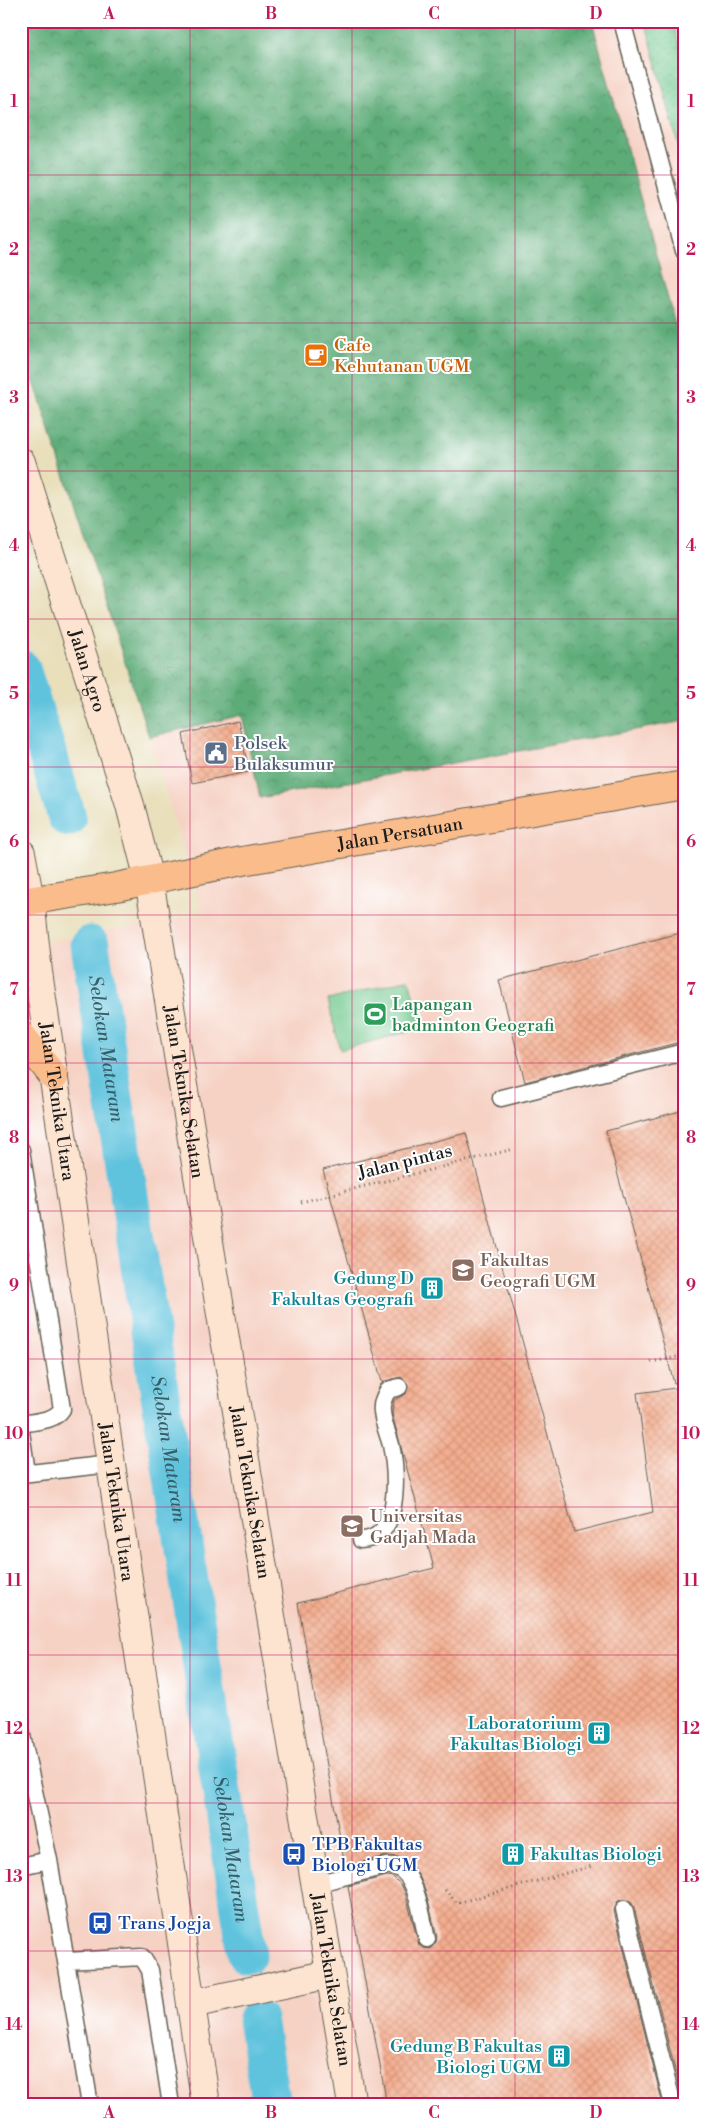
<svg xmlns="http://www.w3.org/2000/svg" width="705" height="2126" font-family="'Libre Bodoni',serif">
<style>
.built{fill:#f6d2c4}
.grass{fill:url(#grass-dots);stroke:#477254}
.forest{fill:url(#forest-crowns);stroke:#3c644a}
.pitch{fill:#72c88d;stroke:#477254}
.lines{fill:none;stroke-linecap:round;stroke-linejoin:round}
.canal{stroke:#5fc3dd;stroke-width:39}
.building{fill:url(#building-cross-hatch)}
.service-casing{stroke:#646054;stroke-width:19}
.secondary-casing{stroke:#646054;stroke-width:30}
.primary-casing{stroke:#646054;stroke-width:30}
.path{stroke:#646054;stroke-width:3;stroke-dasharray:1 4;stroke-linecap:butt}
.service{stroke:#fff;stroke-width:16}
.secondary{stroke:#fde4d0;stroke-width:28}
.primary{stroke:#f9bc8a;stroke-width:28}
.grid{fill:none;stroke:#c2185b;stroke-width:1;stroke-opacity:0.55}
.labels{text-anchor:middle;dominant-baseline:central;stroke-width:4;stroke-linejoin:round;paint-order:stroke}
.food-label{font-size:18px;fill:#c56008;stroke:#fff;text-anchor:start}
.street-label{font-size:18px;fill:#1c1c1c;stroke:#fff}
.service-label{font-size:18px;fill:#4e5e75;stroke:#fff;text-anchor:start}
.leisure-label{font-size:18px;fill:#27864d;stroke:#fff;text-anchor:start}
.education-label{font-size:18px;fill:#785e54;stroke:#fff;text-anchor:start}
.culture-label{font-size:18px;fill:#0d838f;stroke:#fff;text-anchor:end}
.transit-label{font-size:18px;fill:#164399;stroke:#fff;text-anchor:start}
.water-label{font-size:19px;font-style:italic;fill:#375f69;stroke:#fff}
.neatline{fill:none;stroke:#c2185b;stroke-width:2}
.grid-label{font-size:16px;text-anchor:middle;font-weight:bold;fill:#c2185b}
</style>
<defs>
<pattern id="grass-dots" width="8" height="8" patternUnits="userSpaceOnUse" patternTransform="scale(1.25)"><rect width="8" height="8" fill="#72c88d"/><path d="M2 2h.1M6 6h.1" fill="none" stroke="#62ab79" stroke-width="1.8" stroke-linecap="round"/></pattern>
<pattern id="forest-crowns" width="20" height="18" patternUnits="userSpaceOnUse" patternTransform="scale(1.25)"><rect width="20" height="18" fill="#5dac78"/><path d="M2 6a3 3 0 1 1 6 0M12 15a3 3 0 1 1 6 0" fill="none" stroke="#4c8b62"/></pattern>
<pattern id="building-cross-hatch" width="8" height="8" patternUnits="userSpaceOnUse" patternTransform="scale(1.25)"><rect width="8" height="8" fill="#f4ad8f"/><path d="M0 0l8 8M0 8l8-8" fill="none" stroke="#d1947b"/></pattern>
</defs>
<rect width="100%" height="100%" fill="#fff"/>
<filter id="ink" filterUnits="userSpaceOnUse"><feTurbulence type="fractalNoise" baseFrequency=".02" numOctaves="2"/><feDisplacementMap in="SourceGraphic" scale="10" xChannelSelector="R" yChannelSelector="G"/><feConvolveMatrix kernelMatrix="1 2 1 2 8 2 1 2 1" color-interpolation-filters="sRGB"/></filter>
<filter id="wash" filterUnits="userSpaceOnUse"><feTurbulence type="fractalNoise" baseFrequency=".0096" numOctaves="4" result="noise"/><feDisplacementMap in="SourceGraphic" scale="20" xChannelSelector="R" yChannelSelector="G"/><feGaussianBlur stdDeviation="1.12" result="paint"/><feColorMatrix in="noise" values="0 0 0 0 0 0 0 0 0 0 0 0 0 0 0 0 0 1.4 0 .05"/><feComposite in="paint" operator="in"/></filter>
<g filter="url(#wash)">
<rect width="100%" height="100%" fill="#e9dfbb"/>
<path class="built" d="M21 21H684V2105H21V946L203 914 149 737 21 342Z"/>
<path class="grass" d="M645 21H673L684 63V166Z"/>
<path class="forest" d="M21 21H592L684 357V721L260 798 242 715 149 737 21 342Z"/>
<path class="pitch" d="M409 979 422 1028 340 1050 328 1000Z"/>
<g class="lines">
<g class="canal">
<path d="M21 669 67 817"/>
<path id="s1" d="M90 945 247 1954"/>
<path d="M257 2019 271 2105"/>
</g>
</g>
<g id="blocks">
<path class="building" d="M238 721 249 772 192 783 183 734Z
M684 932V1041L525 1082 499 980Z
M684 1110V1382L674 1383 606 1131Z
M466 1133 574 1532 653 1512 637 1393 684 1387V2105L634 1907 631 1902 622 1899 617 1902 614 1911 663 2105H387L348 1886 387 1876 393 1877 402 1886 406 1896 419 1945 424 1948 430 1949 436 1942 437 1937 425 1889 419 1876 410 1864 398 1857 387 1856 345 1866 298 1603 434 1568 392 1414 394 1400 406 1394 408 1384 401 1377 382 1382 323 1170Z"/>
</g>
</g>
<g filter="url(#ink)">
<use href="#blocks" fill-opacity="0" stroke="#646054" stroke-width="1"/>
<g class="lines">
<g class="service-casing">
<path id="service" d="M622 21 684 251
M501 1098 684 1052
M21 1150 62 1409C54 1422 35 1421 21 1424
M21 1432 27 1473
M21 1474 111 1464
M361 1540C365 1540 369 1539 372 1538 401 1526 396 1469 391 1445 388 1434 383 1423 382 1412 381 1403 384 1397 388 1390L399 1387
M21 1731 49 1860
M21 1866 49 1860 90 2105
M315 1884 386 1866C417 1862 421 1917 427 1939
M624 1909 673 2105
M66 1961 142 1957 150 1970 171 2105"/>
</g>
<g class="secondary-casing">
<g id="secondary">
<path id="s2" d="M21 462 130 805 149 880 352 2105"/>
<path id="s3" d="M21 853 30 900 38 972 206 2105"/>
<path d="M191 2004 330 1974"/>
</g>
</g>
<g class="primary-casing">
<g id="primary">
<path id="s4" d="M21 902 116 887 242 861 684 785"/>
<path d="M21 1035 54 1077"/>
</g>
</g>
<path class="path" d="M301 1202 514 1149
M651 1362 684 1356
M445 1890 457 1903 592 1866"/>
<use href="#service" class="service"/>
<use href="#secondary" class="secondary"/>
<use href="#primary" class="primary"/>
</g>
</g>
<path class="grid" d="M190 21V2105M352 21V2105M515 21V2105M21 175H684M21 323H684M21 471H684M21 619H684M21 767H684M21 915H684M21 1063H684M21 1211H684M21 1359H684M21 1507H684M21 1655H684M21 1803H684M21 1951H684"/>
<defs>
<g id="cafe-square" transform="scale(1.25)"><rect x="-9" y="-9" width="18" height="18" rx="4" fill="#e8710a" stroke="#fff"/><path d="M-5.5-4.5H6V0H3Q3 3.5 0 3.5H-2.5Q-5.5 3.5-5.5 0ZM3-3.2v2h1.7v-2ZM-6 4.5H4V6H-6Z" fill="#fff"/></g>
<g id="civic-square" transform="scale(1.25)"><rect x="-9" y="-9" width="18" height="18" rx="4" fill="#5c6f8a" stroke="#fff"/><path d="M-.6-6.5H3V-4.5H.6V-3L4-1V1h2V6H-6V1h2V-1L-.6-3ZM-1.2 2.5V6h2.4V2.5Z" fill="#fff"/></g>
<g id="stadium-square" transform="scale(1.25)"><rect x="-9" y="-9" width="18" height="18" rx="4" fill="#2e9e5b" stroke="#fff"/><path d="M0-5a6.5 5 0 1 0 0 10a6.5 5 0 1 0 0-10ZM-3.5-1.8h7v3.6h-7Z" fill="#fff"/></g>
<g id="university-square" transform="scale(1.25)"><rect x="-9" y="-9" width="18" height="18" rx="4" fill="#8d6e63" stroke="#fff"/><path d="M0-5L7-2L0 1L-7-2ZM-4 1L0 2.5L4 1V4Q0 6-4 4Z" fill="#fff"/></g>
<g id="building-square" transform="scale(1.25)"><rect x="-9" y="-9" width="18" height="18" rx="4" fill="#0f9aa8" stroke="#fff"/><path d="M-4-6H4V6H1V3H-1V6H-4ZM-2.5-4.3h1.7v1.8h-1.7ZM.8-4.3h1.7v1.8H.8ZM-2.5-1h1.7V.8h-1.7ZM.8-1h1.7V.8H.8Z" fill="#fff"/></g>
<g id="bus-square" transform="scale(1.25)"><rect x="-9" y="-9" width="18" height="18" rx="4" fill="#1a4fb4" stroke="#fff"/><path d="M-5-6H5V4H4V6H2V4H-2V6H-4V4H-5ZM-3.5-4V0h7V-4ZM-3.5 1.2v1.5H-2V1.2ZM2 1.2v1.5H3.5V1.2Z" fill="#fff"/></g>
</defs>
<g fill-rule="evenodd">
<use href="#cafe-square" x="316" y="355"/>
<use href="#civic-square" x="216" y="753"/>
<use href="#stadium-square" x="375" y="1014"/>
<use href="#university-square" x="463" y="1270"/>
<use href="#building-square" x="432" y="1288"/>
<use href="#university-square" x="352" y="1526"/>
<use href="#building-square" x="599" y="1733"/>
<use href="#bus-square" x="294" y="1854"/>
<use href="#building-square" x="513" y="1854"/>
<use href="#bus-square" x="100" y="1923"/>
<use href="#building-square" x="559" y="2056"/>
</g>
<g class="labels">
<g class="food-label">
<text x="334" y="345">Cafe<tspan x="334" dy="21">Kehutanan UGM</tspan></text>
</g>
<g class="street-label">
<text stroke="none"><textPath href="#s2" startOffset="219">Jalan Agro</textPath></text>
<text stroke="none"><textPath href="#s4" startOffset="385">Jalan Persatuan</textPath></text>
<text stroke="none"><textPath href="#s2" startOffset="652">Jalan Teknika Selatan</textPath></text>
<text stroke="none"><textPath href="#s3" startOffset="251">Jalan Teknika Utara</textPath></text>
<text transform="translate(405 1162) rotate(-14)">Jalan pintas</text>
<text stroke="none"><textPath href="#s2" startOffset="1058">Jalan Teknika Selatan</textPath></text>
<text stroke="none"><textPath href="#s3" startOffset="656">Jalan Teknika Utara</textPath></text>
<text stroke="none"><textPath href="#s2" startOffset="1552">Jalan Teknika Selatan</textPath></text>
</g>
<g class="service-label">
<text x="234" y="743">Polsek<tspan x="234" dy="21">Bulaksumur</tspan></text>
</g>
<g class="leisure-label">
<text x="392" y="1004">Lapangan<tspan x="392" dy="21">badminton Geografi</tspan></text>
</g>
<g class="education-label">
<text x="480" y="1260">Fakultas<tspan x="480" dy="21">Geografi UGM</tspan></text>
<text x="370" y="1516">Universitas<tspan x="370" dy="21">Gadjah Mada</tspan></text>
</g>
<g class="culture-label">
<text x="414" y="1278">Gedung D<tspan x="414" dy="21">Fakultas Geografi</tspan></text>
<text x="582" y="1723">Laboratorium<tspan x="582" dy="21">Fakultas Biologi</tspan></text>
<text x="530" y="1854" text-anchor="start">Fakultas Biologi</text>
<text x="542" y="2046">Gedung B Fakultas<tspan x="542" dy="21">Biologi UGM</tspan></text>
</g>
<g class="transit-label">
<text x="312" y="1844">TPB Fakultas<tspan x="312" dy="21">Biologi UGM</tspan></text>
<text x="118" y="1923">Trans Jogja</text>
</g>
<g class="water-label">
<text stroke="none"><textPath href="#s1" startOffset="105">Selokan Mataram</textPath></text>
<text stroke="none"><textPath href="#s1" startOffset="510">Selokan Mataram</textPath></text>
<text stroke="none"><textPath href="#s1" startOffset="915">Selokan Mataram</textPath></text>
</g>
</g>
<rect width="705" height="2126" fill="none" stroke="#fff" stroke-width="55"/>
<rect x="28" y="28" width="650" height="2070" class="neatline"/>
<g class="grid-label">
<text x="109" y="19">A</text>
<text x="271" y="19">B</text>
<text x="434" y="19">C</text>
<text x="596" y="19">D</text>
<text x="14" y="107">1</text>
<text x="691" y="107">1</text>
<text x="14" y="255">2</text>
<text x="691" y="255">2</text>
<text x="14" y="403">3</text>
<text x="691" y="403">3</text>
<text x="14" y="551">4</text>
<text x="691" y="551">4</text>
<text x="14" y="699">5</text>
<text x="691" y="699">5</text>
<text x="14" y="847">6</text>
<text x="691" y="847">6</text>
<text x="14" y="995">7</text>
<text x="691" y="995">7</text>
<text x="14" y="1143">8</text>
<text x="691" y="1143">8</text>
<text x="14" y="1291">9</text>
<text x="691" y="1291">9</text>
<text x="14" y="1439">10</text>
<text x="691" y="1439">10</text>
<text x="14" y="1586">11</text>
<text x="691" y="1586">11</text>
<text x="14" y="1734">12</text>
<text x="691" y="1734">12</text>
<text x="14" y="1882">13</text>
<text x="691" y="1882">13</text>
<text x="14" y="2030">14</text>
<text x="691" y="2030">14</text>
<text x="109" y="2118">A</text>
<text x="271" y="2118">B</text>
<text x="434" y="2118">C</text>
<text x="596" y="2118">D</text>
</g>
</svg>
